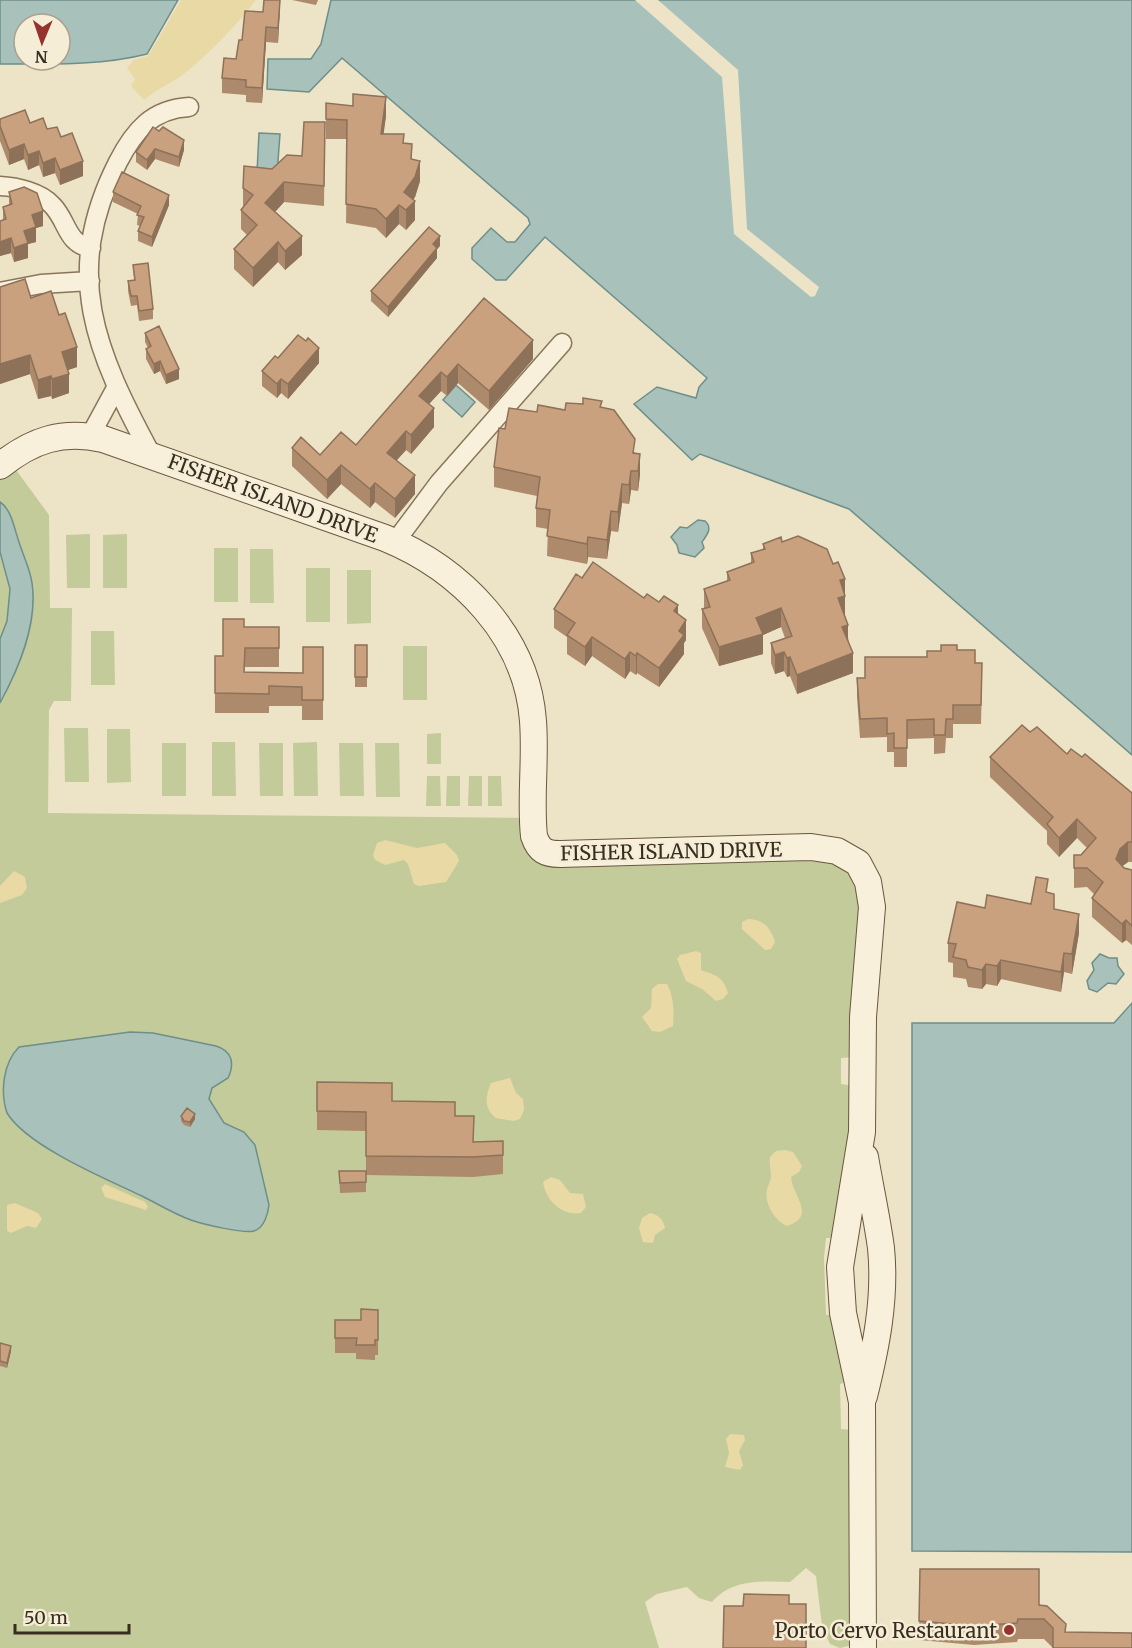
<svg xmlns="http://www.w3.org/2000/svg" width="1132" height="1648" font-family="Merriweather,serif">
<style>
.green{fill:#c3cb9a}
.sand{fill:#e8d9a5}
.water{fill:#a8c1bb;stroke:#6e8f89;stroke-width:1.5;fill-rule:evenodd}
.pier{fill:#ede3c6}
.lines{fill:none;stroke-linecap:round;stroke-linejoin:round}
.street-casing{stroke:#88765c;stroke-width:21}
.secondary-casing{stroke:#6a5740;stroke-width:28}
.street{stroke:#f8f0da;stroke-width:18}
.secondary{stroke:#f8f0da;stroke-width:26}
.wall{fill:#ae8a6c}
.shaded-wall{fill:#8d7158}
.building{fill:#caa17e;stroke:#8d7158;stroke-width:1.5}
.poi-dot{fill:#95332e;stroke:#f5edd6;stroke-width:2}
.labels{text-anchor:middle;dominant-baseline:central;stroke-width:5;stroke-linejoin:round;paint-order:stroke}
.street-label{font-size:20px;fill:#392d20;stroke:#f5edd6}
.poi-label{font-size:20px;fill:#392d20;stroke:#f5edd6;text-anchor:end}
</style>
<rect width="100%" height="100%" fill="#ede3c6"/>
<path class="green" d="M11 463 49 515 50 608H72L71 701H54L49 710 48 813 526 818 527 847 836 857 862 886 855 1057 841 1058V1084L854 1086 839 1238H826L824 1257 826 1315 840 1314 851 1380 840 1384 841 1429 854 1430 852 1645 840 1648 830 1644 822 1626 816 1576 806 1568 790 1582C761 1581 732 1579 712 1602L699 1598 687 1587 657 1594 645 1602 659 1648H0V473Z
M90 534V588H67L66 535Z
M127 534V588H103V535Z
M214 548H238V602H214Z
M250 549H273L274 603H250Z
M306 568H330V622H306Z
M347 570H371V623L347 624Z
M91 631H114L115 685H91Z
M403 646H427V700H403Z
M64 728H88L89 782H65Z
M107 729H130L131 782 107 783Z
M441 733V764H427V734Z
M212 742H235L236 796H212Z
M317 742 318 796H294L293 743Z
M162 743H186V796H162Z
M259 743H283V796H260Z
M339 743H363L364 796H340Z
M375 743H399L400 797H376Z
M427 776H440L441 806H426Z
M447 776H460V806H446Z
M469 776H482V806H468Z
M488 776H501L502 806H488Z"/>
<path class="sand" d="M181 0H256C237 24 215 48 191 68 177 81 159 87 144 100L131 86 135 79 127 68 134 60 148 56Z
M385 840 417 848 445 843 457 855 459 861 446 882 419 886 414 884 408 864 404 860 385 865 375 860 373 855 377 843Z
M14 871 25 877 27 888 22 895 0 903V886Z
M748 919C763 919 771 928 775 942L771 949 765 950 742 929V922Z
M696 951 701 953V970C715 975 723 976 728 993L723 999 716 1001 702 989 686 981 677 959 680 955Z
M658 984H667C674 996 674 1013 673 1026L660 1032 652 1031 642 1017 651 1008 652 989Z
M510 1078 516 1093 523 1099 524 1110 520 1119 513 1121 496 1118C484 1109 485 1097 491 1083Z
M785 1150 793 1152 802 1166 799 1172 791 1177C793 1197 817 1216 787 1226 775 1221 764 1204 767 1190 768 1185 771 1181 771 1176 771 1169 769 1165 770 1157L776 1151Z
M551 1177 560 1180 570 1193 583 1194 586 1207 581 1213C562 1216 546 1201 543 1182Z
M105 1184 145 1202 148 1207 146 1210 105 1197 101 1188Z
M15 1203 38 1213 42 1219 36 1228 27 1226 11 1233 7 1231V1205Z
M650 1213C659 1215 663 1219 665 1228L655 1235 653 1243 643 1242 639 1228 642 1218Z
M730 1434 744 1435 745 1440 739 1451 743 1465 740 1470 725 1467 729 1453 726 1439Z"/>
<path class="water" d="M0 0H178L147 54C100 66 48 64 0 64ZM24 24H60V60H24Z
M331 0H1132V755L849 509 700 454 692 460 634 404 657 387 696 398 699 387 707 378 545 237 506 280H496L472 259V248L491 228 507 242H515L530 224 528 218 342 58 309 92 267 89 268 59H311L321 44Z
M259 133 280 134 277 174 257 172Z
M456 385 475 402 462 417 443 400Z
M0 502C11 509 14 527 18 539 22 553 30 568 32 583 38 624 19 668 0 703V639L7 621 10 589 0 552Z
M698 520 705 521C713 528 707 535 702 542L704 548 695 557 679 553 677 545 671 537 680 527 687 528Z
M1100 954 1109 958H1117L1118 966 1124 974 1116 984 1108 983 1097 992 1089 989 1087 981 1094 970 1092 963Z
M1132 1003V1552L912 1551V1023H1114Z
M130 1032 153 1033 216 1046C232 1051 235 1063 228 1078L212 1088 209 1099 224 1123 244 1132 255 1145 269 1205C268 1214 264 1228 254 1231 244 1234 202 1224 191 1220 174 1214 158 1204 142 1196 106 1179 27 1146 7 1113 0 1092 3 1063 19 1047Z"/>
<path class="pier" d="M635 0H658L738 70 747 229 819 287 815 296 811 297 734 234 722 77Z"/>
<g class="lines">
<g class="street-casing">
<path id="street" d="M0 186C17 187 40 192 52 205 68 221 66 244 91 248
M0 292 41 284 90 281
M90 436 116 388
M151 454C96 352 61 274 118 162 134 131 152 109 189 107
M395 542 439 483 562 343"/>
</g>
<g class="secondary-casing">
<path id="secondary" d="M0 466C32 440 62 430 103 439L385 538C461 569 527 636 533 721 536 760 530 799 534 836 539 851 546 854 560 854L811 847 837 851 858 863 868 882 872 907 863 1017 862 1132 840 1267 843 1313 862 1402 863 1648
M864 1396C876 1348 886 1298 881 1248 877 1218 870 1187 865 1157"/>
</g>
<use href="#street" class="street"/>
<use href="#secondary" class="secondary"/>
</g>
<path class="wall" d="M280 0 278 43 266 42 262 103 246 102V95L222 93V78L236 59 263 12Z
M292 0H318L316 5Z
M326 103 386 116 383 134 404 143 412 159 420 181 415 197 413 200 415 220 406 230 399 224 386 238 376 228 346 223 347 139H326Z
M0 119 30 123 47 129 61 137 83 176 60 185 55 173 43 177 39 165 28 170 24 159 9 165 0 141Z
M325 122 324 206 284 202 275 212 302 255 285 270 278 262 253 287 234 269V249L247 235 241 229V210L243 207V188L272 169 302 156Z
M153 127 184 150 179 167 155 159 147 170 136 162V152Z
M9 192 43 226 36 228V242L28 244V258L14 262 11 253 0 256V221L3 220V207L9 205Z
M113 192 169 205 152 247 138 241V231L140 226 137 225 138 214 113 202Z
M440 246 437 249V258L388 317 371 301V291Z
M133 265 153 309V319L139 321 137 305 131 306 128 291V281L134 280Z
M0 287 31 298 77 367 68 370 69 393 52 399 51 396 38 399 30 374 0 384Z
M484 298 533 359 489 410 458 383 447 396 441 391 429 404 434 427 411 454 406 450 397 460 415 494 395 518 375 502 370 508 341 484 327 499 292 466V448L320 455 356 445Z
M145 333 179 379 166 384 160 371 154 374 146 359V349L148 348 145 342Z
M278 358 319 363 288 399 281 393 277 398 262 386V371Z
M583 404 602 408 635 453 640 474 638 491 631 490 629 504 622 503 618 532 611 531 607 559 588 557 587 564 547 556 548 529 536 527V508L537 496 494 487V467L505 429 537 412 565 410Z
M782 542 833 564 845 579V615L853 673 797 694 790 676 787 677 784 671 775 674 771 663V643L785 638 781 627 763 635V654L719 666 702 628V609L704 608V589L727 581V572L751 563V553L763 549V544Z
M582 578 644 598 678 614 686 640 684 643V654L659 687 637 673 636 675 630 671 625 679 592 656 585 666 567 654V637L554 628V609Z
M244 627H279V667H245L244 672 303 673 323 647V720H302V706H269V713H215V656H223Z
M355 645H367V687H355Z
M957 650 975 663 982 681 981 724H953V738H946L945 753 934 754V738L907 739V767H894V752H887V737L860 738 857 697V678H865Z
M1030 732 1132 793V862H1128L1122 866 1124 868 1132 870V945L1126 940 1122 943 1092 917V898L1094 894 1087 887 1074 888V855H1081L1087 848 1077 838 1059 857 1047 844V831L990 777V757Z
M1048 892 1054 909 1079 933 1072 974 1064 972 1061 992 1001 979 997 986 986 984 982 989 968 987 966 979 953 977V963L948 962V943L985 908 1031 904Z
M317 1082 392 1101 455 1116 474 1142 503 1141V1174L473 1177 366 1175V1192L340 1193 339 1171H366V1131L317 1130Z
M181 1116 195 1119 190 1127 184 1125 181 1121Z
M378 1310V1355H375V1360L356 1359V1353H335V1320H361Z
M0 1343 11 1351 7 1368 0 1366Z
M920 1569 1039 1605 1066 1624 1053 1648 1044 1639H1018L1017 1642 974 1645 919 1640Z"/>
<path class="shaded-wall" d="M280 0V9L278 43V28Z
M266 27V42L262 103V88Z
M386 97V116L381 154V134Z
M184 140V150L179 167V157Z
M24 144V159L9 165V150Z
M155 149V159L147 170V160Z
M39 151V165L28 170V155Z
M55 158V173L43 177V163Z
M83 161V176L60 185V170Z
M420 161V181L415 197 406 210 404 192Z
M284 182V202L265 223V203Z
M169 195V205L152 247V237Z
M415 201V220L406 230V210Z
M399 205V224L386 238V219Z
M43 211V226L36 228V242L28 244V258L14 262V248L32 215Z
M302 236V255L285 270V251Z
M440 236V246L437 249V258L388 317V307L433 244Z
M11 238V253L0 256V242Z
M278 242V262L253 287V268Z
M533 340V359L489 410V391Z
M77 347V367L62 372V352Z
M319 348V363L288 399V384Z
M30 355V374L0 384V364Z
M160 361V371L154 374V364Z
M458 364V383L447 396V377Z
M179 369V379L166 384V375Z
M441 372V391L419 415V396Z
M69 374V393L52 399V379Z
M51 376V396L38 399V380Z
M281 379V393L277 398V384Z
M434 408V427L411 454V435Z
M406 431V450L387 471V453Z
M640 454V474L638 491V471Z
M341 465V484L327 499V480Z
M631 471V490L629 504V485Z
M415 475V494L395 518V499Z
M375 483V502L370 508V489Z
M622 484V503L618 532V512Z
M611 511V531L607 559V540Z
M588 537V557L587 564V544Z
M845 579V615L838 618V598L840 580Z
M678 605V625L674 611Z
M781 608V627L763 635V654L719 666V647L756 618Z
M686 620V640L684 643V654L659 687V668L679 631Z
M848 625V644L842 627Z
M592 637V656L585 666V647Z
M630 652V671L625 679V659Z
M784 652V671L775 674V655Z
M637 653V673L636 675V656Z
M853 653V673L797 694V675Z
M790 657V676L787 677V658Z
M1077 819V838L1059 857V838Z
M1128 842V862L1120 868 1116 859 1120 849Z
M1079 914V933L1072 974V954Z
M1126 920V940L1122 943V924Z
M1064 953V972L1061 992V972Z
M1001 960V979L997 986V966Z
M986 964V984L982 989V970Z
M195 1114V1119L190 1127V1122Z
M11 1346V1351L7 1368V1363Z"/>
<path class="building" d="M264 0H280L278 28 266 27 262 88 246 87V80L222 78 224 58 236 59 239 40H242L245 11 263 12Z
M353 94 386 97 381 134H404L403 143 412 144 411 159 420 161 415 177 404 192 415 201 406 210 399 205 386 219 376 209 346 204 347 120 326 119V103L353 106Z
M25 110 30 123 43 118 47 129 57 127 61 137 72 133 83 161 60 170 55 158 43 163 39 151 28 155 24 144 9 150 0 126V119Z
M304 122H325L324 186 284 182 265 203 302 236 285 251 278 242 253 268 234 249 257 225 241 210 253 195 243 188 244 166 272 169 287 155 302 156Z
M153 127 159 131 163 127 184 140 179 157 155 149 147 160 136 152Z
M122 172 169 195 152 237 138 231 144 217 137 215 141 206 113 192Z
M24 187 37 193 43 211 32 215 36 227 24 231 28 243 14 248 11 238 0 242V221L6 219 3 207 12 204 9 192Z
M429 227 440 236 433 244 437 248 388 307 371 291Z
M148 263 153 309 139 311 137 296H131L128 281 135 280 133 265Z
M25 279 31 298 51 291 59 315 65 313 77 347 62 352 69 374 52 379 51 376 38 380 30 355 0 364V287Z
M484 298 533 340 489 391 458 364 447 377 441 372 419 396 434 408 411 435 406 431 387 453 415 475 395 499 375 483 370 489 341 465 327 480 292 448 301 437 320 455 341 432 356 445Z
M159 326 179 369 166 375 160 361 154 364 146 349 151 346 145 333Z
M298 335 306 341 308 338 319 348 288 384 281 379 277 384 262 371 275 356 278 358Z
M583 398 602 401 600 407 614 410 635 439 633 453 640 454 638 471H631L629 485 622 484 618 512 611 511 607 540 588 537 587 544 547 536 550 510 536 508 540 477 494 467 499 428 505 429 509 408 537 412 538 405 565 410 566 403 583 404Z
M798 536 827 549 833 564 838 562 845 579 840 580 845 596 838 598 848 625 842 627 853 653 797 675 790 657 787 658 784 652 775 655 771 643 792 636 781 608 756 618 763 634 719 647 702 609 710 607 704 589 730 580 727 572 754 562 751 553 765 549 763 544 781 537 782 542Z
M593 562 644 598 647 594 659 602 664 596 678 605 674 611 686 620 679 631 684 635 659 668 637 653 636 656 630 652 625 659 592 637 585 647 567 635 575 623 554 609 576 574 582 578Z
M223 619H244V627H279V648H245L244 672 303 673V647H323V700H302V687L269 686V694L215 693V656H223Z
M355 645H367V677H355Z
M941 645H957V650H975V663H982L981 705H953V719H946L945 735H934V719L907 720V748H894V733L887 734V718L860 719 857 678H865V657H927V651H941Z
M1022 725 1030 732 1037 727 1067 754 1071 749 1082 757 1085 754 1132 793V842H1128L1120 849 1116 859 1124 868 1132 870V926L1126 920 1122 924 1092 898 1103 882 1087 868H1074V855H1081L1096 838 1077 819 1059 838 1047 824 1053 817 990 757Z
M1036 877 1048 879 1046 892 1054 894V909L1079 914 1072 954 1064 953 1061 972 1001 960 997 966 986 964 982 970 968 967 966 960 953 957 956 944 948 943 957 902 985 908 987 895 1031 904Z
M317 1082 392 1083V1101L455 1102V1116H474L473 1142 503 1141V1155L473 1157 366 1156V1112L317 1111Z
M187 1108 195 1114 190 1122 184 1121 181 1116Z
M339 1171H366V1182L340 1183Z
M361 1309 378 1310V1340H375V1345H356L357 1338H335V1320H361Z
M0 1343 11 1346 7 1363 0 1361Z
M920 1569H1039V1605L1047 1606 1066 1624 1065 1632 1132 1633V1648H1053V1628L1044 1619H1018L1017 1623 974 1626 919 1621Z
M744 1594 789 1595V1604H806V1648H723L724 1606H743Z"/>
<circle class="poi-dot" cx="1009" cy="1630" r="6"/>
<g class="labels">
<g class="street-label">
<text transform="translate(273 498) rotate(20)">FISHER ISLAND DRIVE</text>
<text transform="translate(671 851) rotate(-1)">FISHER ISLAND DRIVE</text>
</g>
<g class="poi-label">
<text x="997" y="1630">Porto Cervo Restaurant</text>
</g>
</g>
<g transform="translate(42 42) rotate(182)"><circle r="28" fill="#f5edd6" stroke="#aaa08d" stroke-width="1.5"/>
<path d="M0-4.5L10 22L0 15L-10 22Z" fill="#95332e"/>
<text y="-9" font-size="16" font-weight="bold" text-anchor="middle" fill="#392d20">N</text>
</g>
<path d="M15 1624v9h114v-9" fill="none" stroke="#392d20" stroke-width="3"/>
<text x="24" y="1624" font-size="18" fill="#392d20" stroke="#f5edd6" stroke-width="4.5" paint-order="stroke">50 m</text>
</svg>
